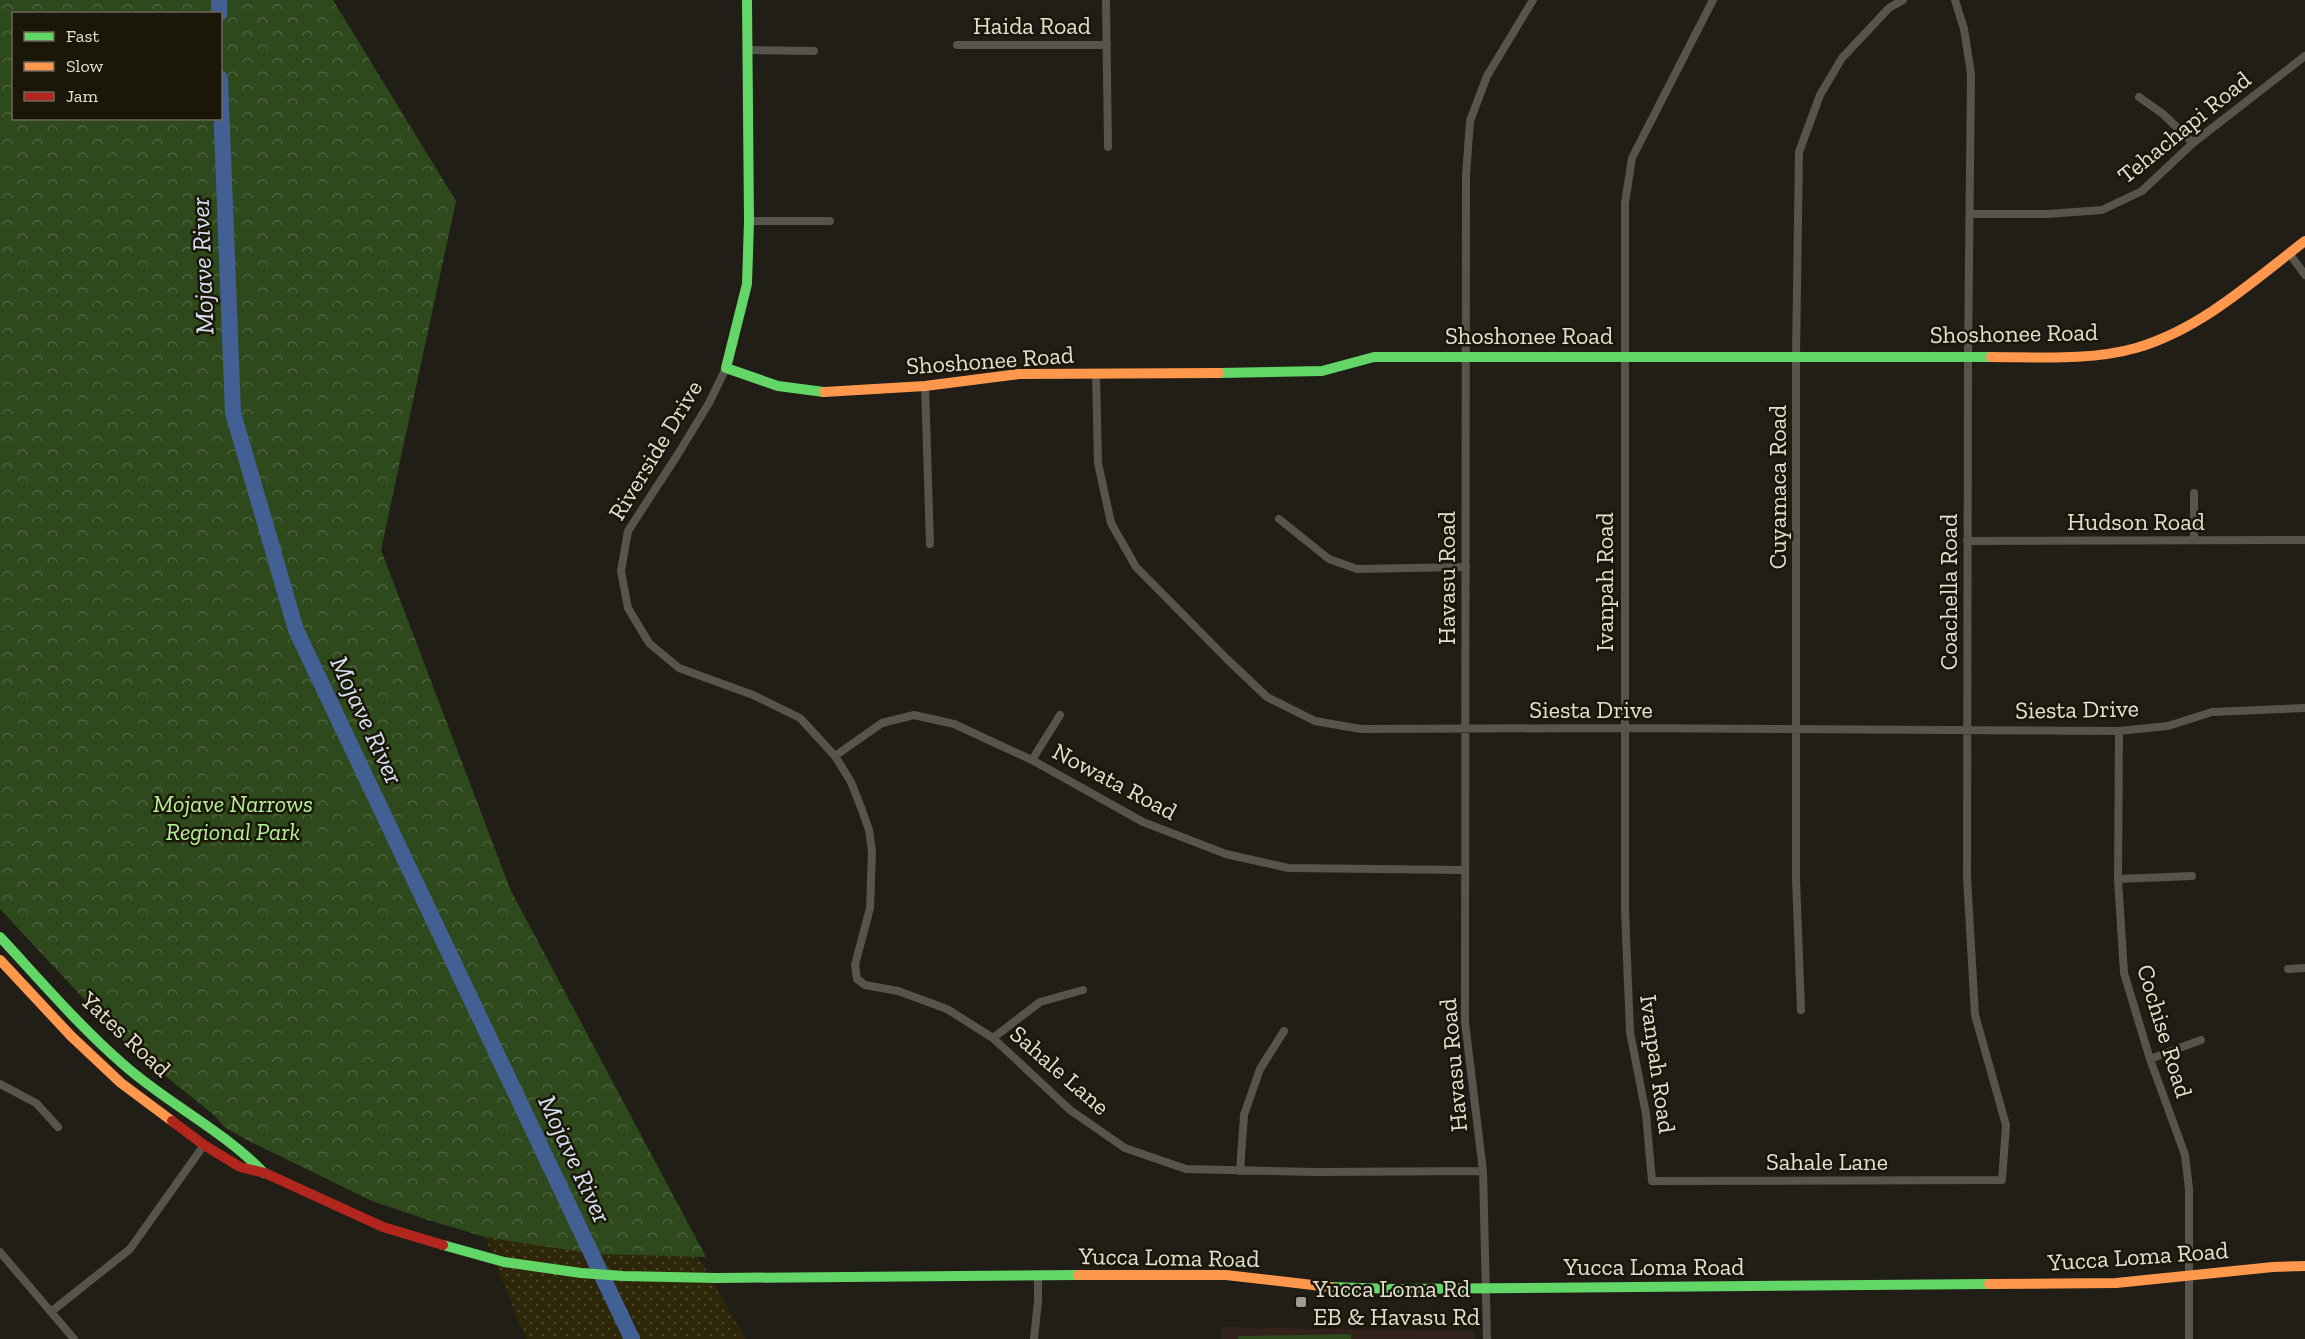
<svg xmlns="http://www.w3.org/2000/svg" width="2305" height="1339" font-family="'Zilla Slab',serif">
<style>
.education{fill:#32221b}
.green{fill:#2e491c}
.sand{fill:url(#sand-dots)}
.park{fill:url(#park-crowns);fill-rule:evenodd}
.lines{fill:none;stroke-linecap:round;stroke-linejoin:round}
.river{stroke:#436095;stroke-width:16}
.street{stroke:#56544d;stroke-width:8}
.fast{stroke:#63d668;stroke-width:10}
.slow{stroke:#ff974d;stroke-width:10}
.jam{stroke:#b3261e;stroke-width:10}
.poi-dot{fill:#9e9b92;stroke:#1b1708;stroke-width:2}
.labels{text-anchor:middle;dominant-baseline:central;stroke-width:5;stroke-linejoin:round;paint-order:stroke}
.street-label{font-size:24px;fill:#e2dfd5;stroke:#1b1708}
.park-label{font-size:24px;font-style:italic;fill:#b4f097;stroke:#1b1708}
.poi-label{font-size:24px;fill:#e2dfd5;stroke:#1b1708;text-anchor:start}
.water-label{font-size:26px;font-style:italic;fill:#d6e0f2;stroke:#1b1708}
</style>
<defs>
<pattern id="sand-dots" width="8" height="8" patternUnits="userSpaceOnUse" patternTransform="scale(1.5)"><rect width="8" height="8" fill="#2d2608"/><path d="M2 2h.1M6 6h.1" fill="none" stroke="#4b452b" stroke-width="1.8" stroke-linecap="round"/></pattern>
<pattern id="park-crowns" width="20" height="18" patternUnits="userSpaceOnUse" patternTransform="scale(1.5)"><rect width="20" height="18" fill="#2e491c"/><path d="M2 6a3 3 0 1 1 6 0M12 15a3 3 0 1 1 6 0" fill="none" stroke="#4c633c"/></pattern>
</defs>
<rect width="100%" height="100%" fill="#201e16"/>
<path class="education" d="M1222 1327 1474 1331V1339H1222Z"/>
<path class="green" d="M1351 1334V1339H1238V1336Z"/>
<path class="sand" d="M487 894 746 1339H526L485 1237Z"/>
<path class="park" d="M0 0H333L456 201 381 550 511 891 706 1257 598 1254 542 1246 485 1237 428 1220 372 1201 249 1141 224 1127 215 1116 127 1045 0 909ZM14 14H220V118H14Z"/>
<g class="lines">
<path class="river" d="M219 0V14
M220 78 233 413 296 630 632 1339"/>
<path class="street" d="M1106 0 1108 147
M1713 0 1632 158 1625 203V911L1630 1032 1646 1114 1652 1181 2002 1180 2006 1125 1975 1015 1967 877 1968 357 1971 74 1964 29 1955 0
M957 45H1107
M747 50 814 51
M2139 97 2163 114 2193 143
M1971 214H2047L2102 210 2142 191 2193 143 2305 56
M749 221H830
M2289 253 2305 275
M726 368 709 403 678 454 628 531 621 571 628 608 649 643 679 668 753 695 800 718 835 756 851 782 862 810 869 830 872 852 870 908 855 965 857 979 865 985 898 991 947 1009 993 1038 1070 1110 1125 1148 1186 1169 1315 1172 1483 1171
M1096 374 1098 463 1111 523 1136 567 1227 659 1267 697 1315 721 1361 729 1624 728 2119 731 2168 726 2212 712 2305 708
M925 386 930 544
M2194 493V540
M1279 519 1329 559 1357 569 1466 567
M1967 541 2305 540
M2119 731 2118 879 2124 973 2150 1059 2185 1155 2189 1189V1339
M835 756 882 723 914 715 954 724 1032 760 1143 822 1226 854 1288 868 1464 870
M1032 760 1060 715
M2118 879 2192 876
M2288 969 2305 968
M1801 1010 1796 879V356L1799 152 1820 95 1842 58 1889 8 1903 0
M993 1038 1040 1002 1083 990
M2150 1059 2201 1040
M0 1084 36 1103 58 1127
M1240 1171 1244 1115 1260 1069 1284 1031
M0 1252 74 1339
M52 1311 130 1249 204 1145
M1034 1339 1038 1301V1276
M1487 1339 1483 1171 1465 1022 1466 176 1470 121 1487 76 1533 0"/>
<path class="fast" d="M747 0 749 221 747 284 726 368 778 386 824 392
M1219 373 1322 371 1374 357H1991
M0 937C40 980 79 1026 124 1065 168 1104 223 1130 264 1173
M443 1245 504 1262 581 1273 623 1276 717 1278 1078 1275
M1330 1287 1395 1289 1989 1284"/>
<path class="slow" d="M1991 357C2038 357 2090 361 2136 348 2201 329 2253 281 2305 241
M824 392 925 386 1019 374 1219 373
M0 960 71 1036 121 1083 172 1121
M1078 1275H1226L1330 1287
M1989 1284 2116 1283 2273 1267 2305 1266"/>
<path class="jam" d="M172 1121 204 1145 240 1167 265 1173 383 1227 443 1245"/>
</g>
<rect class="poi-dot" x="1295" y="1296" width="12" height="12" rx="3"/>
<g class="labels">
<g class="street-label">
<text x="1032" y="25">Haida Road</text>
<text transform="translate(2184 127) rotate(-39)">Tehachapi Road</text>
<text transform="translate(2014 333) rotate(-1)">Shoshonee Road</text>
<text x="1529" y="335">Shoshonee Road</text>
<text transform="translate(990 360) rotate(-4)">Shoshonee Road</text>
<text transform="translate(655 450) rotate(-59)">Riverside Drive</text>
<text transform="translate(1777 487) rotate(-90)">Cuyamaca Road</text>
<text x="2136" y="521">Hudson Road</text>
<text transform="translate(1446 578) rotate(-90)">Havasu Road</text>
<text transform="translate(1604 582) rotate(-90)">Ivanpah Road</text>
<text transform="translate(1948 592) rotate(-90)">Coachella Road</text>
<text x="1591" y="709">Siesta Drive</text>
<text transform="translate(2077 709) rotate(-1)">Siesta Drive</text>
<text transform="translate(1115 781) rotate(28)">Nowata Road</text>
<text transform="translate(2165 1031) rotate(73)">Cochise Road</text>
<text transform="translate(126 1034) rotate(43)">Yates Road</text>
<text transform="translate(1658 1064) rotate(82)">Ivanpah Road</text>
<text transform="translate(1453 1065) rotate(-95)">Havasu Road</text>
<text transform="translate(1060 1070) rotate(41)">Sahale Lane</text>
<text x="1827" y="1161">Sahale Lane</text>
<text transform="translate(2138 1256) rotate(-4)">Yucca Loma Road</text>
<text transform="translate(1169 1257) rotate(1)">Yucca Loma Road</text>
<text x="1654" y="1266">Yucca Loma Road</text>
</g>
<g class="park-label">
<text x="233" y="803">Mojave Narrows<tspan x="233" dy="28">Regional Park</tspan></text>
</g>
<g class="poi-label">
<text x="1313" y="1288">Yucca Loma Rd<tspan x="1313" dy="28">EB &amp; Havasu Rd</tspan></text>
</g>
<g class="water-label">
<text transform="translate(202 266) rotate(-92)">Mojave River</text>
<text transform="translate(367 720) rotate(65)">Mojave River</text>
<text transform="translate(575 1159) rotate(65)">Mojave River</text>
</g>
</g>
<rect x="12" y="12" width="210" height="108" fill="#1b1708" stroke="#6b675a" stroke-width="1.5"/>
<rect x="24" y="32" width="30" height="9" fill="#63d668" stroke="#6b675a" stroke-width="1.5"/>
<text x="66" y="42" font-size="18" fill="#e2dfd5">Fast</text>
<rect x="24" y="62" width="30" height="9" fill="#ff974d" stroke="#6b675a" stroke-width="1.5"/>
<text x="66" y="72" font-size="18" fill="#e2dfd5">Slow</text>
<rect x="24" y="92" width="30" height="9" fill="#b3261e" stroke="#6b675a" stroke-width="1.5"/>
<text x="66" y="102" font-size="18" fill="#e2dfd5">Jam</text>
</svg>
